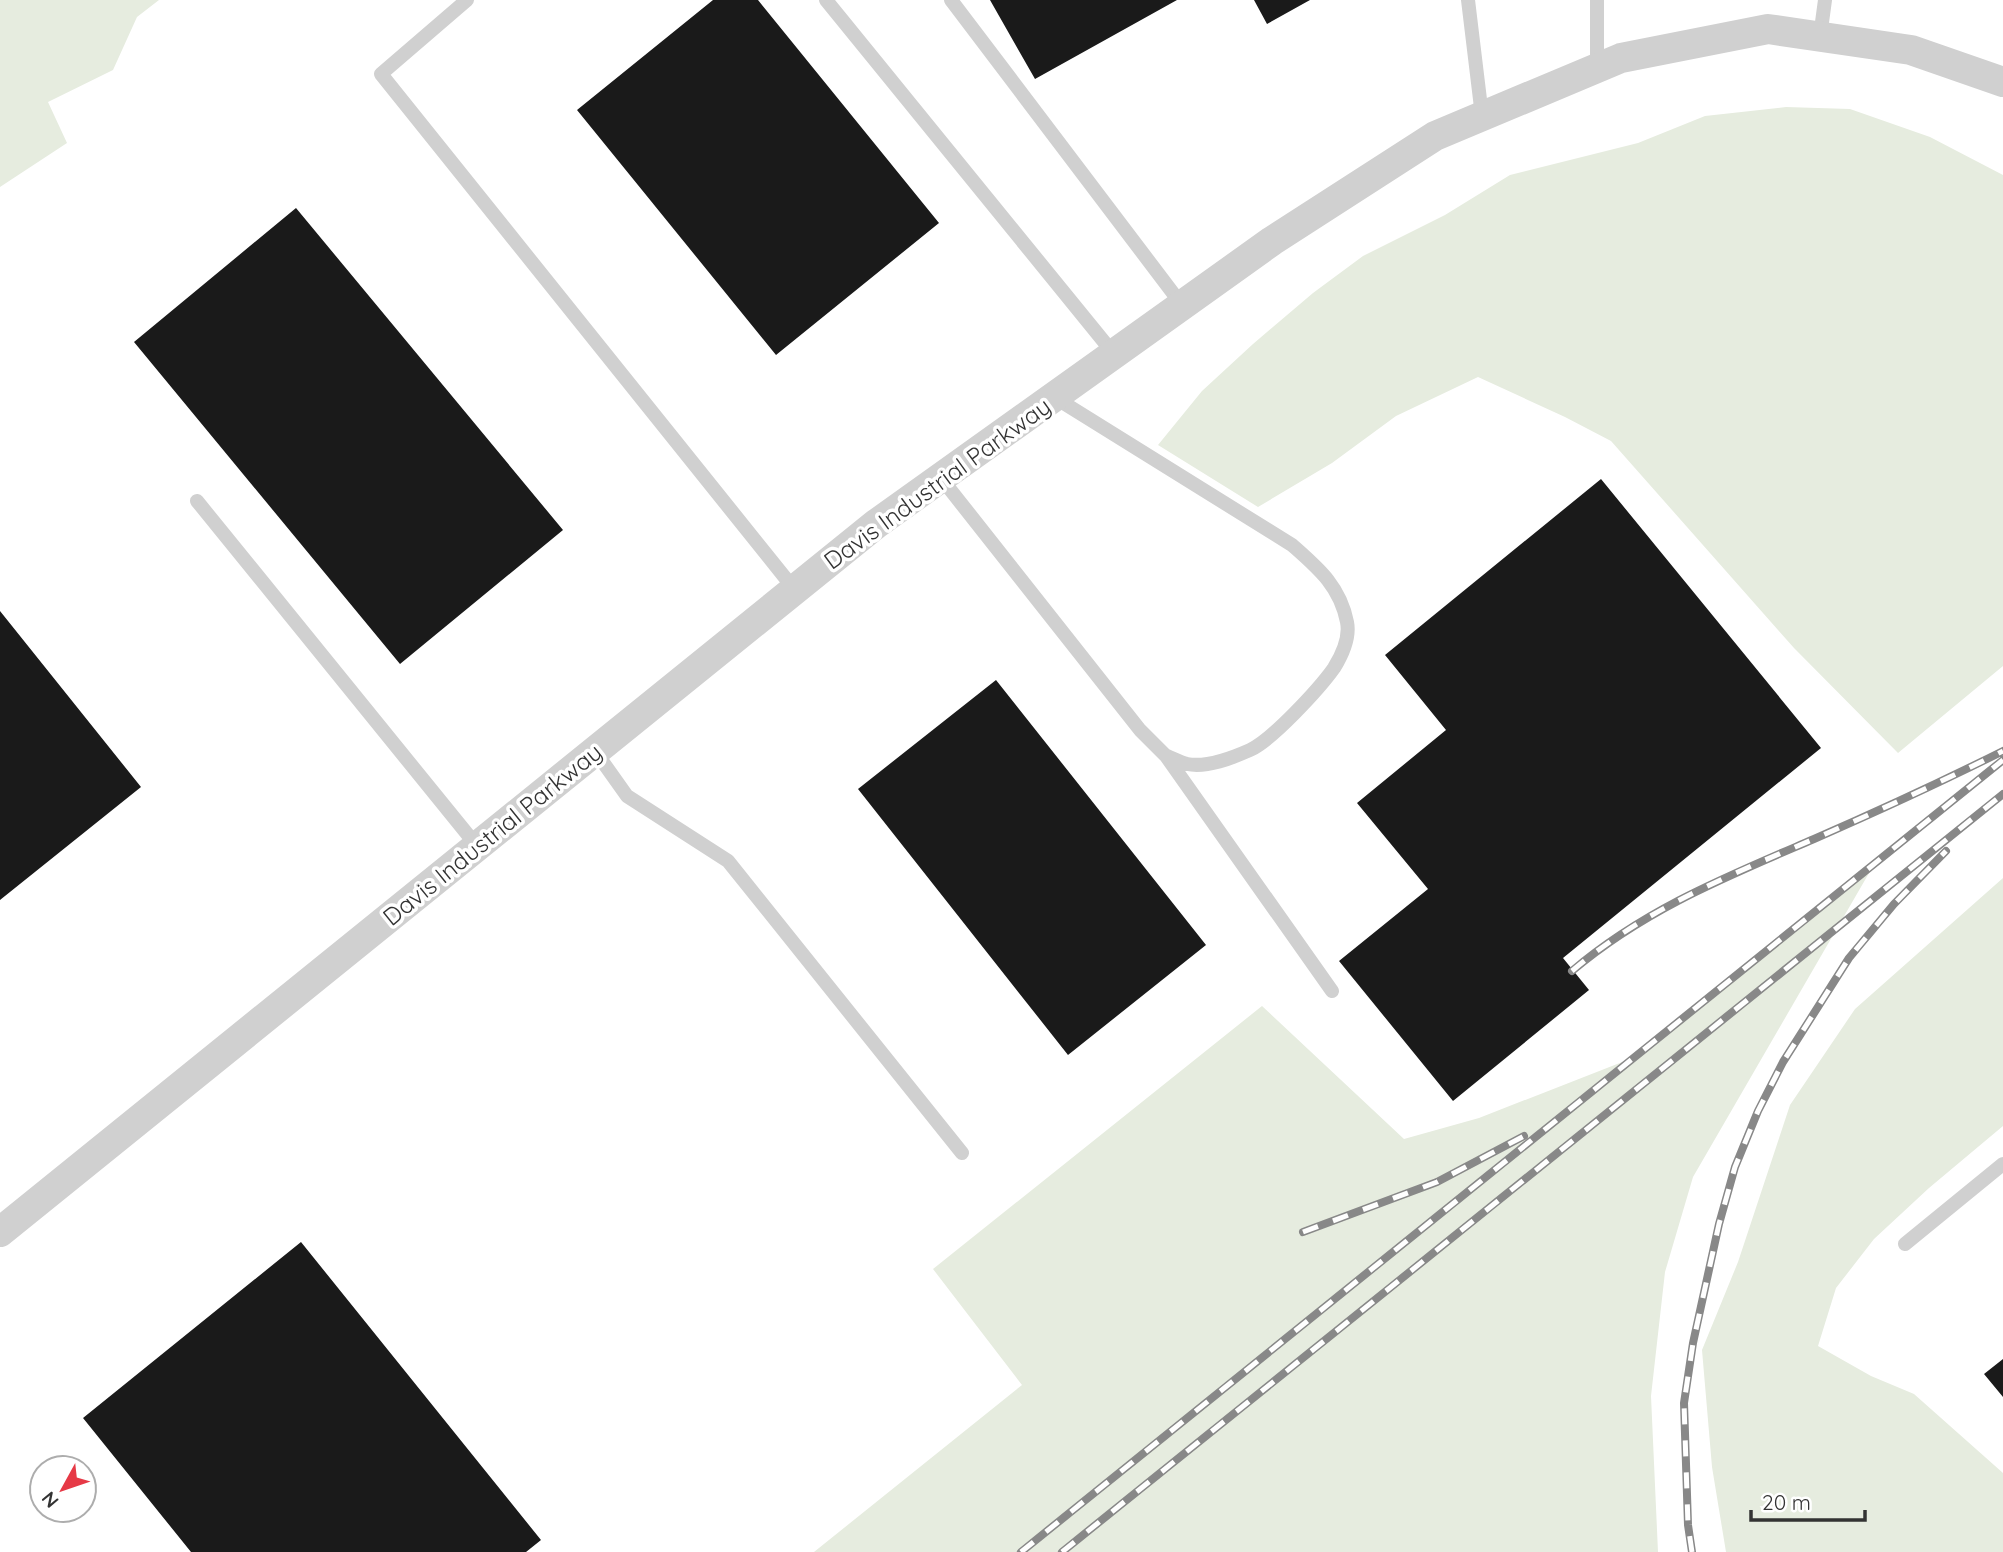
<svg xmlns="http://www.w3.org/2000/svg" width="2003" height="1552" font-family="Quicksand,sans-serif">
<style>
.green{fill:#e6ecdf}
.building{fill:#1a1a1a}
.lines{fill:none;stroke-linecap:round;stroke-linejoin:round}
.lane{stroke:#d0d0d0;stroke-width:14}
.street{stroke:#d0d0d0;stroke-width:30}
.rail-casing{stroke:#888;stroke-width:8}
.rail{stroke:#fff;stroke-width:5;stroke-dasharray:16;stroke-linecap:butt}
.labels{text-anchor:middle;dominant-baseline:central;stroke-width:7;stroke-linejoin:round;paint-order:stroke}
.street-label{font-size:24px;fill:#333;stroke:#fff}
</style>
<rect width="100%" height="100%" fill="#fff"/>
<path class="green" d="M0 0H159L137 17 113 70 48 102 67 143 0 187Z
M1786 107 1850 109 1930 137 2003 175V666L1898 753 1794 648 1611 441 1565 417 1478 377 1396 416 1332 463 1258 507 1158 445 1202 391 1253 344 1313 293 1363 256 1445 215 1510 175 1638 143 1705 116Z
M1876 861 1693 1177 1665 1272 1651 1396 1658 1552H814L1022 1385 933 1269 1262 1006 1404 1139 1479 1118 1635 1057Z
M2003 878V1126L1929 1188 1874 1239 1836 1288 1818 1346 1871 1376 1914 1394 2003 1473V1552H1726L1712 1467 1702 1350 1738 1262 1790 1105 1855 1009Z"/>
<path class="building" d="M713 0H758L939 223 776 355 577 110Z
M990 0H1177L1035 79Z
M1254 0H1310L1267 24Z
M296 208 563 530 400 664 134 342Z
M1601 479 1821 748 1563 958 1589 990 1453 1101 1339 961 1428 889 1357 803 1446 730 1385 655Z
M0 611 141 787 0 900Z
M996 680 1206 945 1068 1055 858 789Z
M301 1242 541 1540 526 1552H191L83 1418Z
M2003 1359V1397L1984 1374Z"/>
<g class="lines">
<path class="lane" d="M467 0 381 74 795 590
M826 0 1114 354
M951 0 1182 305
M1468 0 1482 116
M1820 37 1825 0
M1597 69V0
M1054 397 1292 545C1318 568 1340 586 1347 622 1350 637 1342 655 1334 668 1319 689 1272 740 1250 750 1232 758 1207 768 1187 764 1181 763 1174 759 1167 756
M941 478 1140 730 1166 756 1332 991
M197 501 477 846
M595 751 627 796 728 861 962 1153
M1905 1244 2003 1164"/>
<path class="street" d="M0 1232 876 524 1272 241 1435 136 1621 58 1768 29 1911 50 2003 82"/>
<g class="rail-casing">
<path id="rail" d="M1572 971C1645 909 1728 876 1814 839 1878 811 1941 782 2003 751
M1303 1232 1437 1182 1524 1136
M1021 1552 2003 760
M1062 1552 2003 794
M1692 1552 1688 1525 1684 1403 1693 1343 1719 1224 1735 1167 1758 1111 1783 1062 1849 958 1894 904 1946 851"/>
</g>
<use href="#rail" class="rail"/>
</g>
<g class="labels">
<g class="street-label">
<text transform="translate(937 483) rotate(-36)">Davis Industrial Parkway</text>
<text transform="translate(492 834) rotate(-39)">Davis Industrial Parkway</text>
</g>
</g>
<g transform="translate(63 1489) rotate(230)"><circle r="33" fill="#ffffff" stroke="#adadad" stroke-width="2"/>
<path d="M0-5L12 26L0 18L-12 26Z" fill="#e63946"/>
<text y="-10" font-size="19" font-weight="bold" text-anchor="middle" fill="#333333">N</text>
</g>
<path d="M1751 1510v10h114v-10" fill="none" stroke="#333333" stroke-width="3.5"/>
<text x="1762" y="1510" font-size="21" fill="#333333" stroke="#ffffff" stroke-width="5" paint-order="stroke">20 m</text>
</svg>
